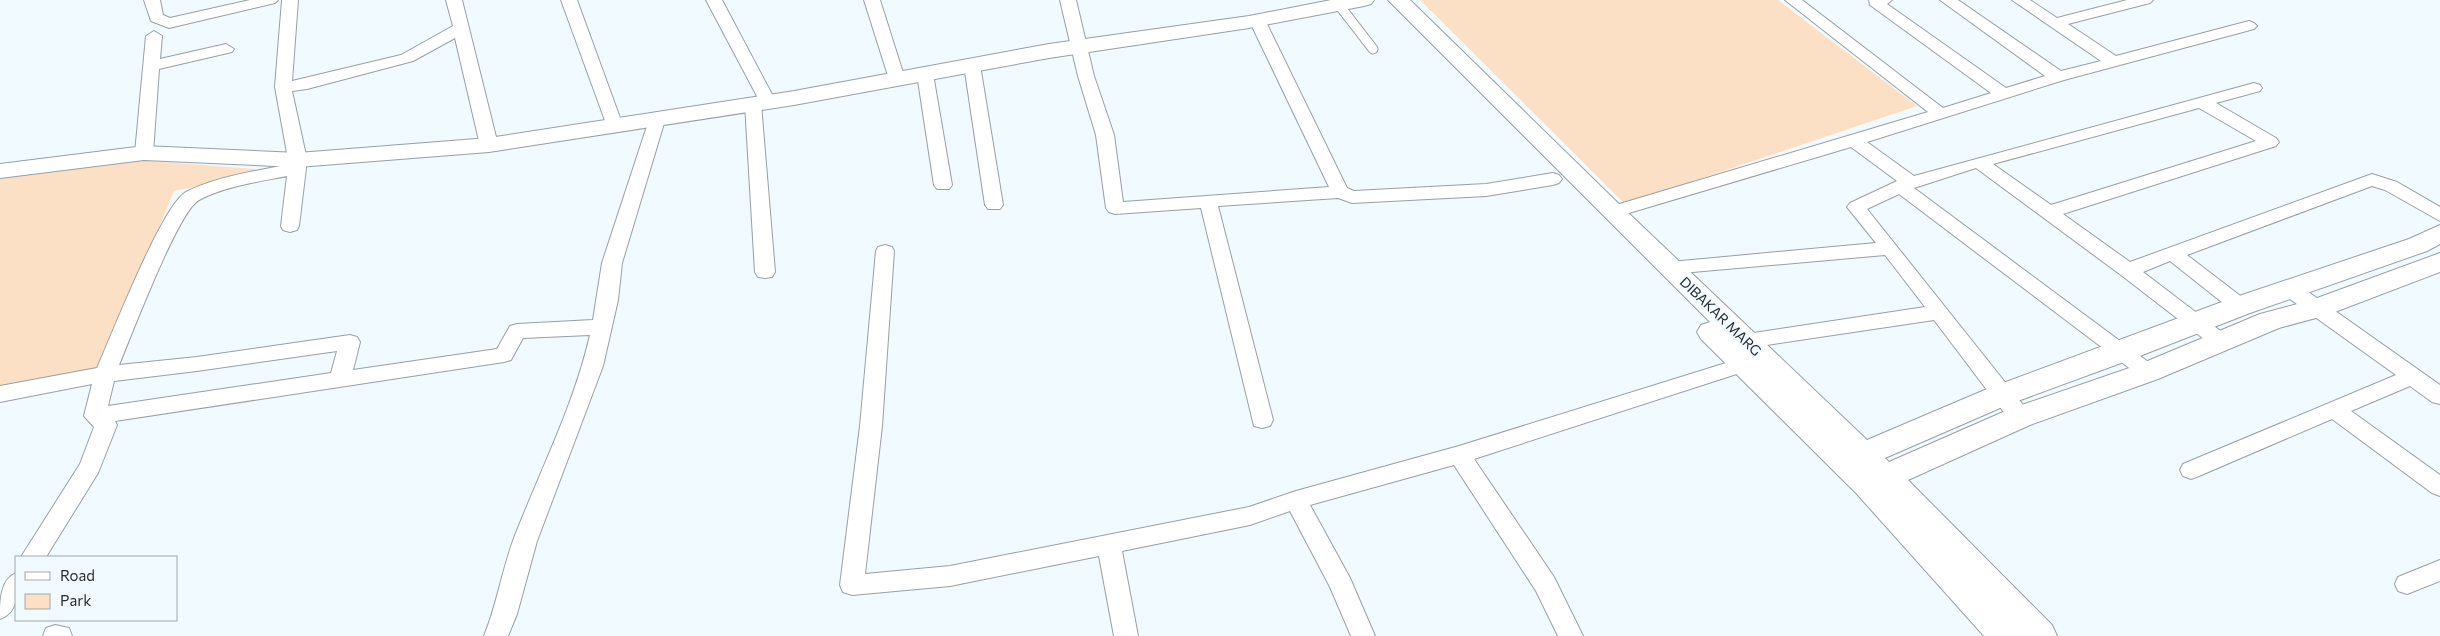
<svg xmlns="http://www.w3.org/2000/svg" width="2440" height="636" font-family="Commissioner,sans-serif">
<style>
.green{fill:#fce0c6}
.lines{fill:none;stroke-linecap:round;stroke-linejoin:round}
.lane-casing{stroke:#96a0a5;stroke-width:11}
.street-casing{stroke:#96a0a5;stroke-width:2}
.secondary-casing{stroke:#96a0a5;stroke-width:2}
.lane{stroke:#fff;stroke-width:9}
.street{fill:#fff;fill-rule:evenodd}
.secondary{fill:#fff;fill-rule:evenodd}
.labels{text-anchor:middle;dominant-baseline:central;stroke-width:5;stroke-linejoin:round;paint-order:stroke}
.street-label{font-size:14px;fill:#282c2e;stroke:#f1fafe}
</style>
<rect width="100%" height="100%" fill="#f1fafe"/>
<path class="green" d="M1420 0H1778L1917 106 1625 204Z
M137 160 255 169 256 175 174 191 99 370 0 389V178Z"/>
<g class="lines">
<g class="lane-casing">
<path id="lane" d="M1339 5 1373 49"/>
</g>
<g class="street-casing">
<path id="street" d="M144 0H160L163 15 170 18 250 0H278L275 3 169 28 151 21Z
M282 0H298L292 81 401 55 453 26 446 0H462L498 145 495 149H483L480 145 455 38 413 61 307 89 292 91 307 160 299 226 297 230 290 232 283 230 281 226 287 176C258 182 225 186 199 200 178 211 131 337 119 365L197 357 350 335 357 337 360 342 353 370 497 349 510 326 517 324 593 320 602 263 649 120 651 116H663L665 120 622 263 618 300 603 366 537 541 517 614 508 636H484C497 604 502 570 514 538 540 471 574 405 590 335L523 338 511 360 504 362 115 421 117 425 98 473 46 557H21L80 464 94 427 84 416 92 384 0 402V386L97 368C111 337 162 205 186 192 217 176 255 172 289 164L275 87ZM337 351 331 373 108 406 114 381 197 371Z
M561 0H577L623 126 621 130H609L607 126Z
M706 0H722L776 102 774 106 768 107 761 104 775 272 772 277 765 278 758 277 755 272 745 104 747 100H759Z
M864 0H880L905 79 903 82H891L889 79Z
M1060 0H1076L1094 76 1114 135 1123 202 1329 187 1249 20 1257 15 1265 20 1347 188 1354 191 1486 184 1553 173 1559 175 1562 179 1559 183 1553 185 1486 196 1352 203 1338 198 1218 206 1273 420 1270 426 1262 428 1254 426 1201 208 1115 214 1109 212 1106 208 1096 135 1078 76Z
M1785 0H1802L1943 108 1991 93 1870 5 1869 0H1892L1887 4 2006 88 2045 76 1940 0H1958L2061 71 2101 61 2012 0H2030L2057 18 2127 0H2153L2150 3 2068 24 2116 56 2249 21 2254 23 2257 26 2254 29 2064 80 1867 142 1914 176 2254 83 2260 85 2262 88 2260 91 2216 103 2276 138 2279 142 2276 146 2063 214 2130 262 2372 174 2397 182 2440 207V221L2385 190 2372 186 2187 255 2247 301 2250 306 2247 311 2240 313 2233 311 2170 261 2143 272 2227 336 2230 341 2227 346 2220 348 2213 346 2121 275 1976 168 1914 188 2155 367 2158 372 2155 377 2148 380 2141 377 1899 194 1867 209 2028 411 2031 417 2028 423 2020 425 2012 423 1934 320 1747 348 1740 346 1737 341 1740 336 1747 334 1925 307 1885 255 1670 274 1663 273 1660 268 1663 263 1670 262 1876 243 1847 207 1850 203 1897 181 1851 147 1612 218 1606 216 1603 212 1606 208 1928 112ZM2199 108 2256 141 2051 205 1993 164Z
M154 31 162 36 160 59 226 44 234 49 232 52 159 69 153 153 150 157H138L135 153 146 36Z
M972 60 978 62 980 65 1003 205 1000 209H988L985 205 964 65 966 62Z
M925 69 931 71 933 74 952 185 949 189H937L934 185 917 74 919 71Z
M885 245 892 247 894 251 882 426 865 574 950 566 1249 507 1296 491 1459 446 1742 358 1749 360 1752 365 1749 370 1474 459 1554 577 1583 636H1558L1536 591 1454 465 1310 505 1350 578 1375 636H1351L1330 587 1290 511 1250 525 1122 551 1138 636H1114L1099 556 950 586 852 595 843 592 840 585 860 426 876 251 878 247Z
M2290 282 2297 284 2440 385V404L2432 402 2410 386 2351 411 2440 475V496L2432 493 2332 419 2199 476 2191 479 2183 476 2180 470 2183 464 2396 375 2283 294 2280 289 2283 284Z
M2440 560V581L2407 594 2398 591 2395 584 2398 577Z
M16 573C17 591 20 612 0 619 0 601 0 580 16 573Z
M55 625 69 628 72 636H43L46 628Z"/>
</g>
<g class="secondary-casing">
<path id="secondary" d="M1331 0H1374L1371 4 1364 6 1249 28 1049 58 794 105 489 152 298 167 144 160 0 178V164L144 146 298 153 489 138 794 91 1049 44 1249 16Z
M1388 0H1410L1621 206 1867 440 1987 389 2230 299 2409 239 2440 225V244L2427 251 2250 313 2132 359 2007 405 1885 458 1889 462 2010 409 2138 365 2260 314 2309 301 2440 253V272L2327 315 2279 328 2158 379 2030 425 1908 480 2052 625 2057 636H1984L1856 493 1701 339 1697 332 1701 325 1710 322Z"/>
</g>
<use href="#lane" class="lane"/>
<use href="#street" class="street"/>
<use href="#secondary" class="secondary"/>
</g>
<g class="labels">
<g class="street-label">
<text transform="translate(1721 316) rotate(44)">DIBAKAR MARG</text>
</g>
</g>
<rect x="15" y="556" width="162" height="65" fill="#f1fafe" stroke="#a1a8ab"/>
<rect x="25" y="572" width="25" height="8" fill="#ffffff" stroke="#a1a8ab"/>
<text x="60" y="581" font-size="15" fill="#282c2e">Road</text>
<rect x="25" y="594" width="25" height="15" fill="#fce0c6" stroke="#a1a8ab"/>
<text x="60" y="606" font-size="15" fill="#282c2e">Park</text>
</svg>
